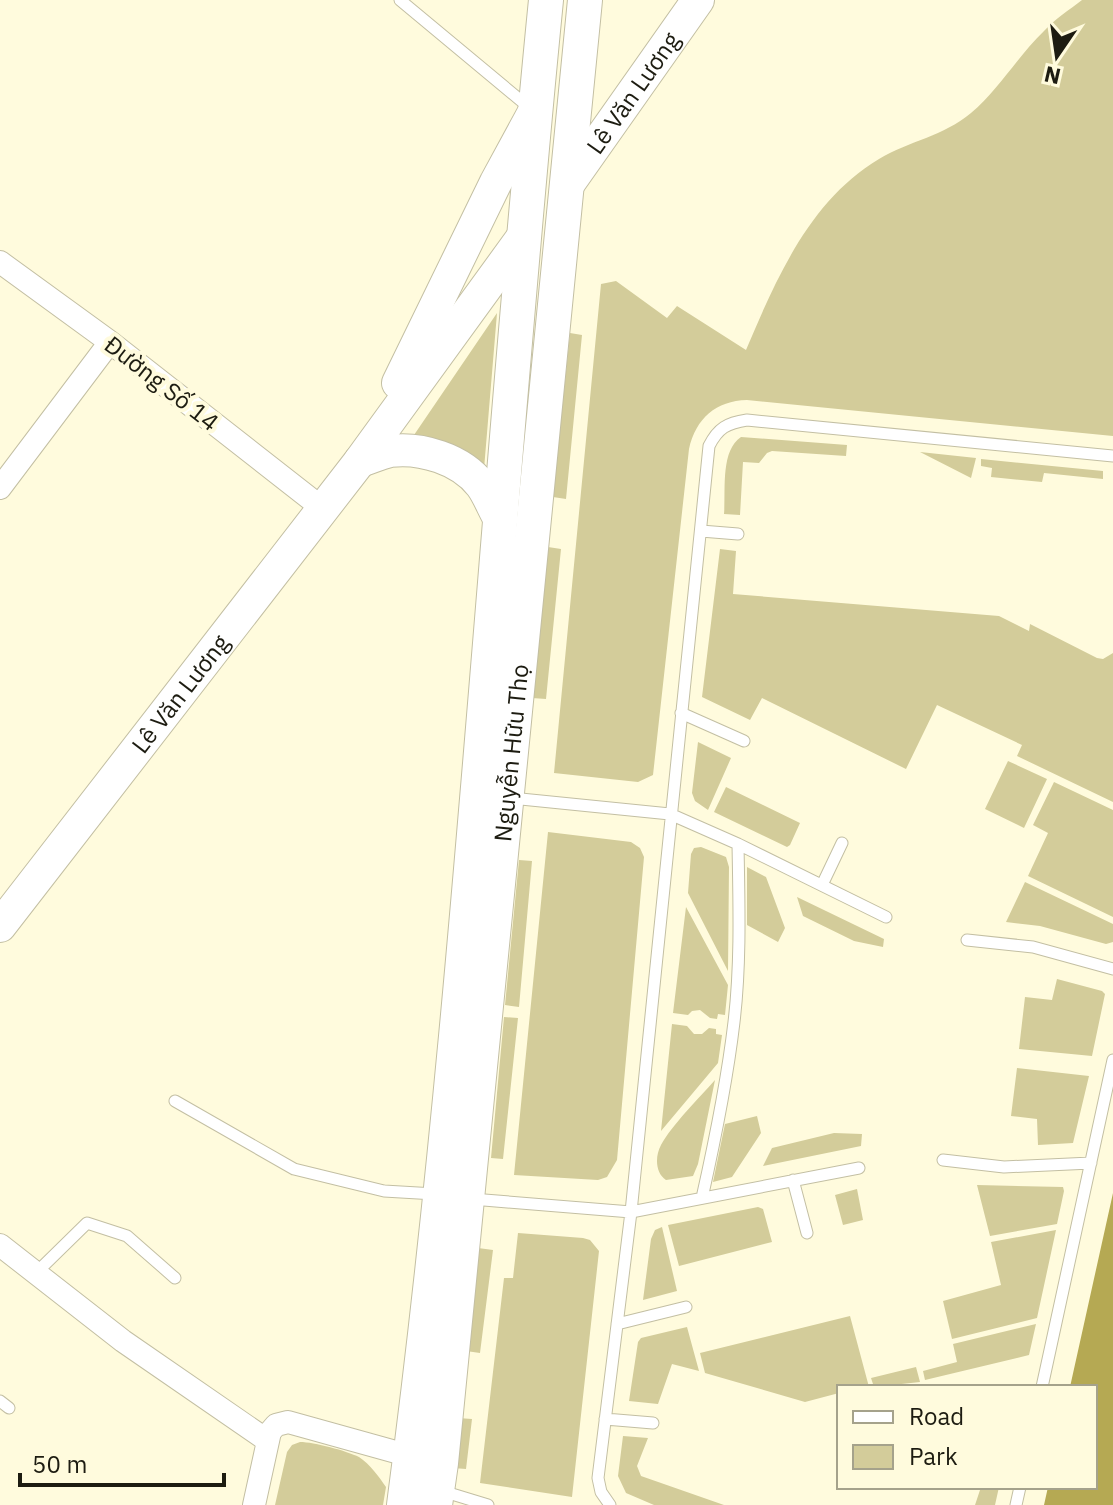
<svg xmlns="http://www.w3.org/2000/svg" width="1113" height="1505" font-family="'IBM Plex Sans',sans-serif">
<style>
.green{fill:#d3cc9a}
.water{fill:#b5a953}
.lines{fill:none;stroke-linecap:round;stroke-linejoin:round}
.lane-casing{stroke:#c3bfa3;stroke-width:13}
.street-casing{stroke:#c3bfa3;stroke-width:24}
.secondary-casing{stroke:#c3bfa3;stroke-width:34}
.primary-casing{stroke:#c3bfa3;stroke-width:36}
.lane{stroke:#fff;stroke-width:11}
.street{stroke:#fff;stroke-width:22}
.secondary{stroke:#fff;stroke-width:32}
.primary{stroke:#fff;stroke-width:34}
.labels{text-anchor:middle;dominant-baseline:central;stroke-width:8;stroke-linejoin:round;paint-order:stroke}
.street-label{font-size:24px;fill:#1d1c11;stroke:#fffbdd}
</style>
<rect width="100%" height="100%" fill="#fffbdd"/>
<path class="green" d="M1082 0H1113V436L747 400C716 401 696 418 689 449L653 775 638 782 554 773 601 284 616 281 667 318 677 306 746 350C776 279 810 200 879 159 909 141 944 136 971 113 999 89 1018 56 1044 31 1055 19 1069 10 1082 0Z
M497 313 484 469 414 435Z
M570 333 582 335 566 499 553 497Z
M741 437 847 445 846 456 772 451 767 453 759 463 743 462 740 515 724 514C726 491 720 451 741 437Z
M920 452 976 458 971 478Z
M981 459 1103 471V479L1044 473 1042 482 991 477 992 468 981 466Z
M548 547 561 549 546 699 532 698Z
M720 549 736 551 733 594 999 616 1029 631 1030 624 1097 658 1103 659 1113 653V802L1017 756 1022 745 937 705 906 769 762 698 750 720 702 697Z
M698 742 731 758 708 810 695 801 692 793Z
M1008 761 1047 779 1024 828 985 809Z
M1054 782 1113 810V917L1028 876 1048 833 1033 825Z
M726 787 800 823 790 845 787 847 714 812Z
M548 832 631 842 640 848 644 857 617 1160 607 1177 598 1180 514 1175Z
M701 847 726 857 729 867 728 971 688 893 691 854 694 848Z
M519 860 532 861 519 1007 505 1005Z
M747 867 766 877 785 928 778 942 747 925Z
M1025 882 1113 924V942L1106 944 1040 926 1006 922Z
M797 897 884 939 883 947 854 941 803 916Z
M686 907 728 985 725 1015 718 1014 717 1019 710 1018 700 1010 692 1011 688 1015 673 1013Z
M1057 979 1102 991 1105 994 1092 1056 1019 1049 1025 997 1052 1000Z
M504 1017 518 1018 503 1159 491 1158Z
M672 1024 687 1026 694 1034H702L709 1028 716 1029V1034L722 1035 718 1063 661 1131Z
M1017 1068 1089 1076 1073 1143 1038 1145 1037 1119 1011 1116Z
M715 1080 698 1164 693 1176 666 1180C655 1173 655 1156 661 1145 672 1125 699 1098 715 1080Z
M757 1116 761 1133 732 1177 713 1182 725 1124Z
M834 1133 862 1134 861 1146 763 1166 772 1148Z
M977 1185 1063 1187 1064 1191 1057 1224 990 1236Z
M857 1189 863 1220 843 1225 835 1195Z
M758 1207 763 1209 772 1242 679 1266 668 1225Z
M662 1227 677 1291 643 1300 651 1239 655 1230Z
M1056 1230 1037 1318 952 1339 943 1301 1001 1285 991 1242Z
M518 1233 583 1238 590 1240 599 1251 572 1497 480 1483 504 1278H513Z
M478 1248 493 1250 480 1353 466 1351Z
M850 1316 869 1387H839V1393L805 1402 705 1373 700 1353Z
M1036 1324 1029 1355 925 1380 923 1371 957 1362 953 1344Z
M687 1327 699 1371 672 1364 658 1404 629 1401 638 1342 641 1338Z
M916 1367 920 1382 874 1387 871 1378Z
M458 1418 472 1419 466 1469 453 1468Z
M623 1436 648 1438 637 1466 641 1476 724 1505H654L626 1493 618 1476Z
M300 1442C314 1442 347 1451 359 1457 370 1464 379 1477 386 1487L383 1505H275L287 1452 292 1445Z
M981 1487H999L995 1505H975Z"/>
<path class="water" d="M1113 1193V1505H1044L1048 1487H1095V1387H1070Z"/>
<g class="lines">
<g class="lane-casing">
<path id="lane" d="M400 0 531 109
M701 531 738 534
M681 713 744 741
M511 798 670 814 738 844 886 917
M822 885 842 843
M967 940 1033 947 1113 969
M175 1101 294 1169 384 1191 435 1194
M943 1160 1004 1167 1091 1163
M793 1180 807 1233
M702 1198C715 1140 727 1082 734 1022 741 963 739 903 738 844
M472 1199 631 1212 859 1168
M36 1273 87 1223 127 1236 175 1278
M617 1324 686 1307
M1042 1387 1113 1060
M0 1401 9 1408
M605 1419 653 1423
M442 1491 488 1505
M610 1505 601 1492 598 1478 631 1212 709 446C718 428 727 423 747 420L1113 456
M1016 1505 1020 1487"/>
</g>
<g class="street-casing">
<path id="street" d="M0 262 110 342 322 508
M0 488 110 342
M0 1245 123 1341 268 1441
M254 1505 270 1432 276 1425 288 1422 421 1459"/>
</g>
<g class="secondary-casing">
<g id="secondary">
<path id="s1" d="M567 186 698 0"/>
<path d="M398 383 496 182 534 112"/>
<path d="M360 461C370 458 380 453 390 451 421 447 461 459 481 485 488 494 493 508 499 518"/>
<path id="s2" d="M0 926 360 461 522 238"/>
</g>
</g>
<g class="primary-casing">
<g id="primary">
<path d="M404 1505C470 1005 496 501 546 0"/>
<path id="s3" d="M435 1505 441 1463 585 0"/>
</g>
</g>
<use href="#lane" class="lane"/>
<use href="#street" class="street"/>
<use href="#secondary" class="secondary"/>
<use href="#primary" class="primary"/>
</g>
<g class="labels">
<g class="street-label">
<text stroke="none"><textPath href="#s1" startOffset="114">Lê Văn Lương</textPath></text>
<text transform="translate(162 383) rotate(38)">Đường Số 14</text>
<text stroke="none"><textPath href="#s2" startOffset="294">Lê Văn Lương</textPath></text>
<text stroke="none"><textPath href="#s3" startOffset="756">Nguyễn Hữu Thọ</textPath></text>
</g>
</g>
<rect x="837" y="1385" width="260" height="104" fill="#fffbdd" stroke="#a5a28b" stroke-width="2"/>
<rect x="853" y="1411" width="40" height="12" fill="#ffffff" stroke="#a5a28b" stroke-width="2"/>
<text x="909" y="1425" font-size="24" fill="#1d1c11">Road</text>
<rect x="853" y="1445" width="40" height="24" fill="#d3cc9a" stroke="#a5a28b" stroke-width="2"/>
<text x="909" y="1465" font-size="24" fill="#1d1c11">Park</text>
<g transform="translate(1057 56) rotate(193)" stroke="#fffbdd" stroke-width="6" paint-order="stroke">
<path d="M0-6L14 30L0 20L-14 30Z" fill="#1d1c11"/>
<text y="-12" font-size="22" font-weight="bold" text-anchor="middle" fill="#1d1c11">N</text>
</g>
<path d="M20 1473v12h204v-12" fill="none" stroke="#1d1c11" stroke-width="4"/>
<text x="32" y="1473" font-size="24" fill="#1d1c11" stroke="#fffbdd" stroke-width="6" paint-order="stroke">50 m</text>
</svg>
